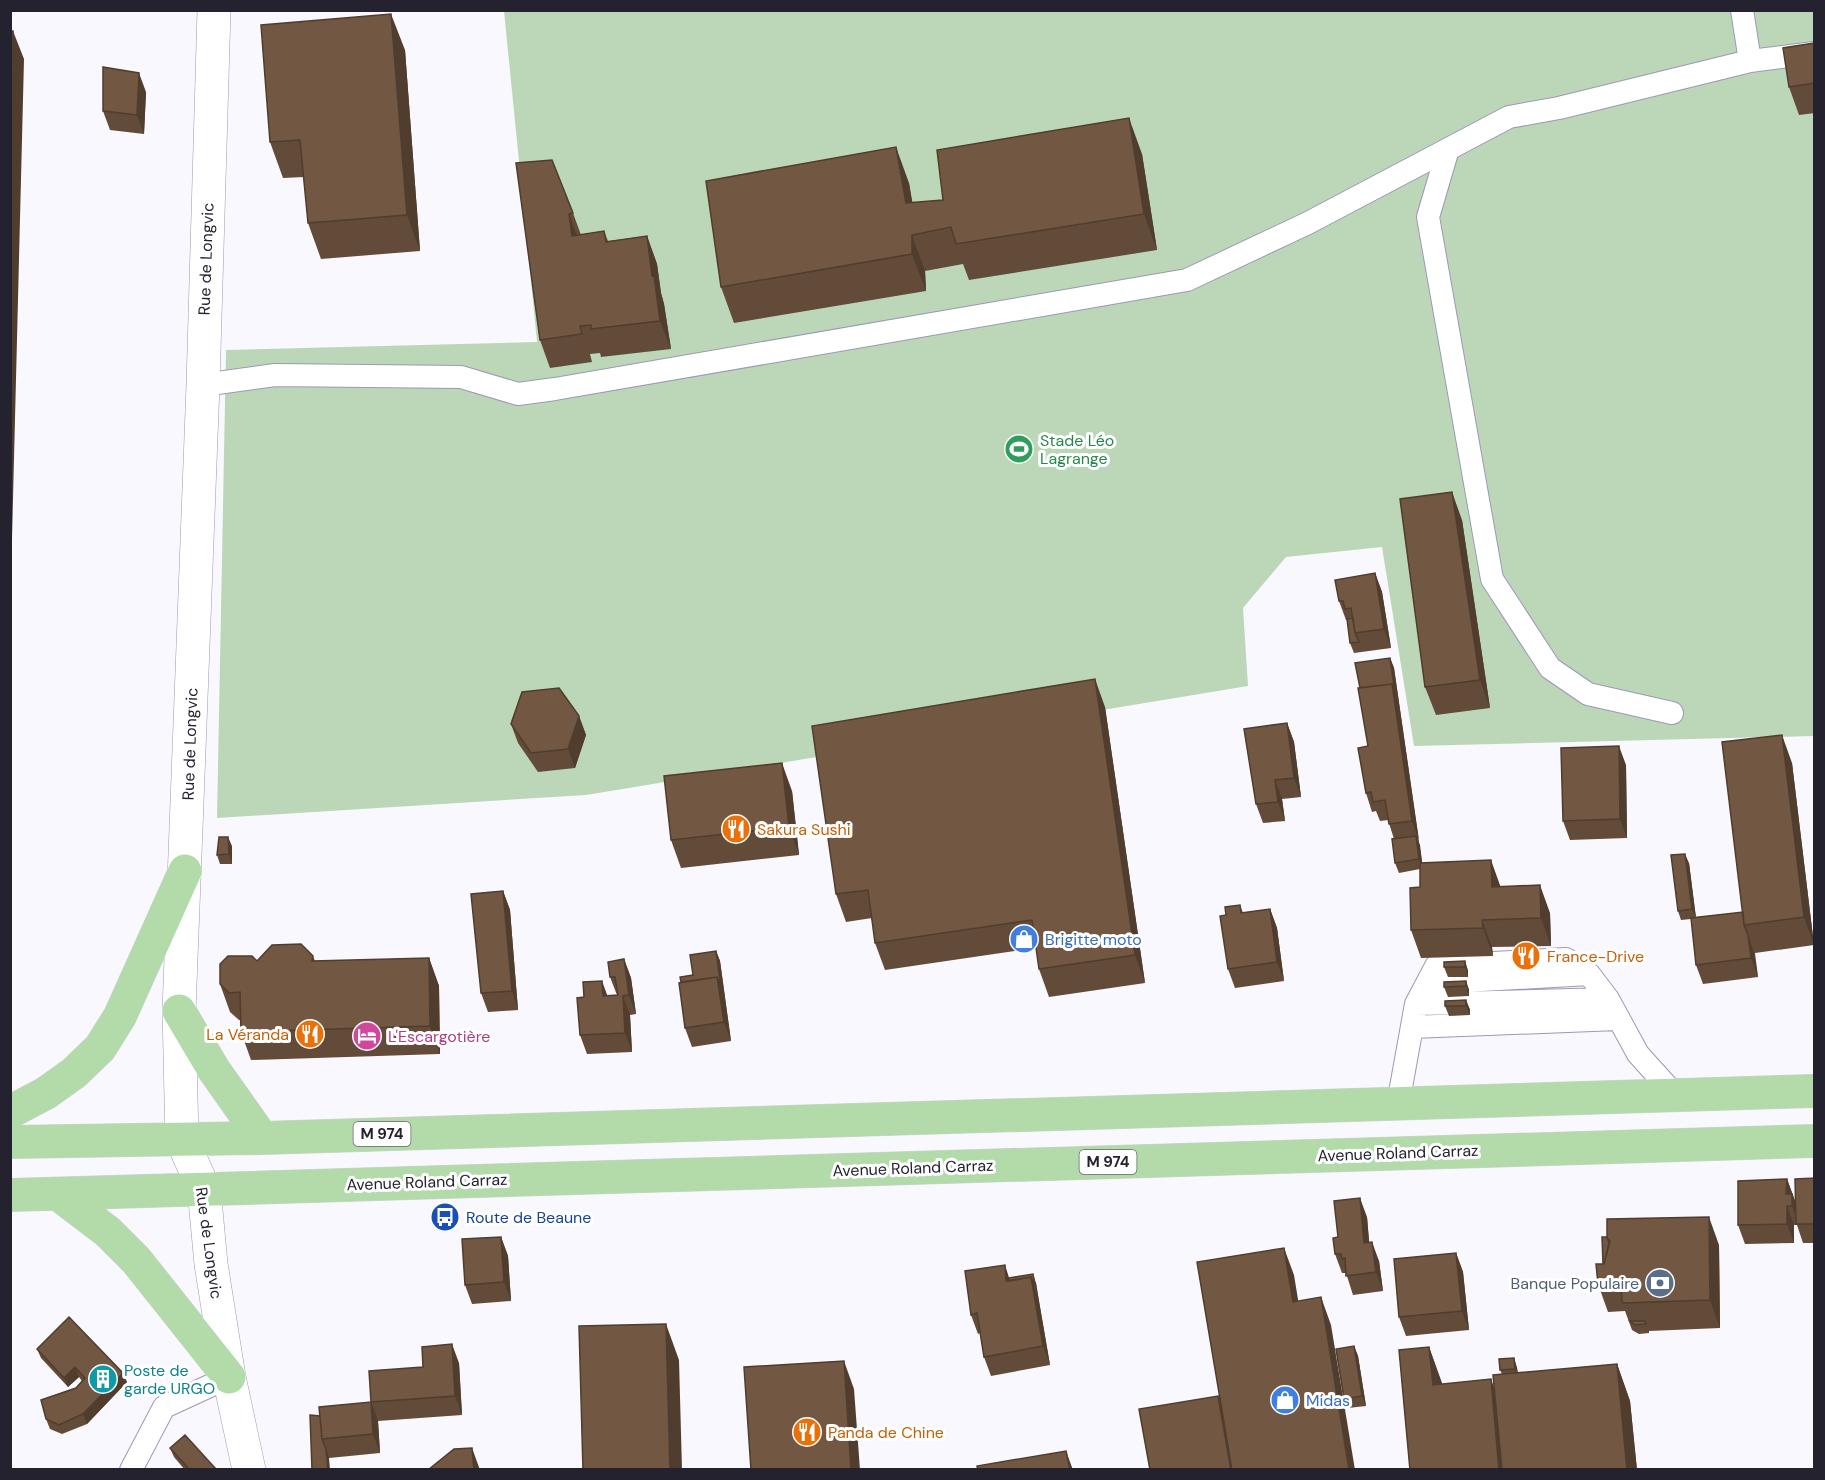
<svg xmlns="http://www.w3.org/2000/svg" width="1825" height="1480" font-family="'DM Sans',sans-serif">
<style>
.green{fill:#bcd7b8}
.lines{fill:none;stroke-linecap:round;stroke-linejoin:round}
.service-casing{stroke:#9c98b8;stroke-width:24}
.tertiary-casing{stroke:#9c98b8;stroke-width:34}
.primary-casing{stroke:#d3d3d5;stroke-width:34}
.service{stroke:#fff;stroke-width:22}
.tertiary{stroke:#fff;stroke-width:33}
.primary{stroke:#b2dba9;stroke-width:33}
.wall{fill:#624b39}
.shaded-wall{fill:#503d2e}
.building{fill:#725742;stroke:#503d2e;stroke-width:1.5}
.labels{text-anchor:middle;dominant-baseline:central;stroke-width:6;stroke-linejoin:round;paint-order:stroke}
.shield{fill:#fff;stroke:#66646d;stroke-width:1.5}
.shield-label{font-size:15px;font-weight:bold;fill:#24222f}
.street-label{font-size:16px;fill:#24222f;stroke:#fff}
.leisure-label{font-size:16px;fill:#27864d;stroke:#fff;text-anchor:start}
.food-label{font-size:16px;fill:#c56008;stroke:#fff;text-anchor:start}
.shop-label{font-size:16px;fill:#366cbe;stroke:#fff;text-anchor:start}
.hotel-label{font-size:16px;fill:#b23c85;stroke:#fff;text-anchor:start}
.transit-label{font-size:16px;fill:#164399;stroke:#fff;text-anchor:start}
.service-label{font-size:16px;fill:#4e5e75;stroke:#fff;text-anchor:end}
.culture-label{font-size:16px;fill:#0d838f;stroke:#fff;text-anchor:start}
</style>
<rect width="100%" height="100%" fill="#f9f8ff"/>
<path class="green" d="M504 11H1814V736L1414 746 1382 547 1286 557 1243 608 1248 686 586 795 217 818 226 350 537 342Z"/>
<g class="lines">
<g class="service-casing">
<path id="service" d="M1742 10 1750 61
M1448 149 1428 217 1492 579 1550 668 1588 694 1672 713
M203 385 275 375 461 377 518 394 555 389 1187 280 1308 223 1509 117 1559 108 1750 61 1814 53
M1428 983 1589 974
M1416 1004 1608 999
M1412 1027 1618 1019
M1398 1104 1416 1004 1436 966 1566 959 1589 974 1608 999 1638 1054 1675 1095
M131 1470 164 1407 229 1377"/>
</g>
<g class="tertiary-casing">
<path id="tertiary" d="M214 10 203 385 179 1011 182 1140 204 1189 211 1264 229 1377 249 1470"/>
</g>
<g class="primary-casing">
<path id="primary" d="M179 1011 214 1070 262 1138
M10 1112 46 1093 74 1073 100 1048 120 1016 185 871
M10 1142 262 1138 1814 1091
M58 1194 108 1232 136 1260 229 1377
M10 1195 1814 1141"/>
</g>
<use href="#service" class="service"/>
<use href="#tertiary" class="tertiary"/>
<use href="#primary" class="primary"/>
</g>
<path class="wall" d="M1815 43V113L1799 115 1789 87Z
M405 50 420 251 321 259 308 223 304 177 283 178 270 142Z
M146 92 144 134 110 130 103 111Z
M1142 154 1157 250 969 280 963 264 925 271 926 291 734 323 721 287 909 183 912 203 943 200Z
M516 163 573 213 581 235 604 231 608 241 647 236 657 264 661 293 664 304 671 349 601 357 600 353 590 354 592 362 550 368 540 340Z
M1462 520 1490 708 1436 715 1425 687Z
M1375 573 1382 592 1391 648 1354 653 1350 643 1347 620H1346L1339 601Z
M1390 658 1394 668 1422 863 1500 886 1550 913 1551 946 1492 947 1493 956 1421 958 1411 930 1420 887V869L1399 873 1395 863 1394 839 1388 820 1380 821 1376 811 1372 812 1366 793 1368 746 1360 688Z
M1105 707 1145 983 1049 997 1039 969 1036 948 885 970 875 943 872 918 846 922 836 894Z
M579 716 586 735 575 768 538 772 518 743 511 724Z
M1287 723 1294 742 1301 797 1282 799 1285 821 1263 823 1256 804Z
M1792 763 1814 945 1755 953 1758 977 1703 984 1696 965 1691 919 1681 920 1678 911 1689 863 1696 918 1743 912Z
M1626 765 1627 838 1570 840 1563 821Z
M792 791 799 855 681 868 671 840Z
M232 846V864H220L217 855Z
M503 891 510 910 518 1010 488 1012 481 993Z
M1240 905 1243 913 1270 909 1277 928 1284 981 1235 988 1228 969 1226 915Z
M716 951 720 961 731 1041 692 1047 685 1028 681 982 693 975Z
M313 956 315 961 429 958 439 986 440 1054 251 1060 241 1032V1020H239L230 1012 220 984 257 961Z
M624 959 631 978 636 1014 630 1015 632 1052 587 1054 580 1035 608 996 617 995 610 977Z
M1465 961 1468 971V977H1448L1444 967Z
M1466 981 1469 990V996L1448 997 1444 987Z
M1466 1000 1470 1010V1015L1449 1016 1445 1006Z
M1815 1178V1243H1803L1797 1225H1794V1243L1745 1244 1738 1225 1787 1179 1796 1203Z
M1367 1217 1369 1243 1379 1261 1383 1291 1353 1295 1346 1273H1342L1335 1254 1338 1237Z
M501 1237 508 1256 511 1301 472 1304 465 1285Z
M1602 1237 1719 1245 1720 1328 1649 1331V1333L1639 1334 1632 1330 1625 1311 1608 1312 1598 1284 1603 1264Z
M1456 1253 1463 1272 1469 1330 1406 1336 1399 1317Z
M1009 1278 1036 1283 1050 1365 991 1376 984 1357 980 1333 978 1334 971 1315Z
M1354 1346 1358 1356 1366 1406 1348 1408 1344 1399Z
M1429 1347 1442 1384 1491 1379 1494 1390 1493 1375 1502 1374 1500 1370 1499 1359 1514 1358 1517 1368 1518 1373 1617 1364 1630 1401 1637 1470H1410L1399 1350Z
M37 1349 127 1382 87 1424 62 1434 50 1429 46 1419 82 1381 79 1377 68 1387 41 1358Z
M459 1363 462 1415 378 1421 380 1453 329 1458 312 1470 320 1416 371 1402 423 1367Z
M170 1448 216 1470H185L174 1457Z"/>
<path class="shaded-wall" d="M391 14 405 50 420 251 407 215Z
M13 31 24 59 10 619V156Z
M139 73 146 92 144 134 137 115Z
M1129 118 1142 154 1157 250 1144 214Z
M896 147 909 183 918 234 906 203Z
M569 214 579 242 572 236Z
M912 235 925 271 926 291 912 254Z
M647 236 657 264 661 293 664 304 671 349 660 321 652 276Z
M1452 492 1462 520 1490 708 1480 680Z
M1375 573 1382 592 1391 648 1384 629Z
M1390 658 1394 668 1419 840 1412 821 1392 684Z
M1095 679 1105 707 1145 983 1135 955Z
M579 716 586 735 575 768 568 749Z
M1287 723 1294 742 1301 797 1294 778Z
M1782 735 1792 763 1814 945 1804 917Z
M1619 746 1626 765 1627 838 1620 819Z
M782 763 792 791 799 855 789 827Z
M1275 780 1282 799 1285 821 1278 802Z
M1416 836 1420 845 1423 869 1419 859Z
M228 837 232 846V864L229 854Z
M1685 854 1689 863 1696 918 1692 909Z
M1491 860 1501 888 1492 887Z
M1540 885 1550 913 1551 946 1541 918Z
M503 891 510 910 518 1010 512 991Z
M1270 909 1277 928 1284 981 1277 962Z
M1482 920 1492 947 1493 956 1483 928Z
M1748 935 1754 953 1758 977 1751 958Z
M716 951 720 961 731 1041 724 1022 717 977Z
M429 958 439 986 440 1054 430 1026Z
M624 959 631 978 636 1014 629 995Z
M1465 961 1468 971V977L1465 967Z
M602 981 609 1000 603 996Z
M1466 981 1469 990V996L1466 986Z
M623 996 630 1015 632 1052 625 1033Z
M1466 1000 1470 1010V1015L1466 1006Z
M1787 1179 1799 1213V1225L1792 1206 1786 1194Z
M1360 1198 1367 1217 1371 1262 1364 1243Z
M1787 1206 1794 1225V1243L1787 1224Z
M1709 1217 1719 1245 1720 1328 1710 1300Z
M501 1237 508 1256 511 1301 504 1282Z
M1372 1242 1379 1261 1383 1291 1376 1272Z
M1284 1248 1294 1275 1303 1330 1293 1302Z
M1456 1253 1463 1272 1469 1330 1462 1311Z
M1005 1265 1011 1284 1006 1281Z
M1033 1274 1036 1283 1038 1296 1035 1286Z
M1031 1277 1038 1296 1050 1365 1043 1346Z
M1321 1297 1331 1325 1355 1470H1349Z
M666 1324 679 1360 682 1470H670Z
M452 1344 459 1363 462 1415 455 1396Z
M1354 1346 1358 1356 1366 1406 1362 1396Z
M1429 1347 1442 1383 1446 1421 1433 1385Z
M1514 1358 1517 1368 1518 1379 1515 1369Z
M844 1361 854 1389 860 1470H851Z
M1617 1364 1630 1401 1637 1470H1627Z
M75 1367 79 1377 68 1387 64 1378Z
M123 1373 127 1382 87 1424 83 1414Z
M1491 1379 1504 1416 1509 1470H1499Z
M1218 1396 1228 1424 1236 1470H1231Z
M371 1402 378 1421 380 1453 373 1434Z
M472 1448 480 1470H474Z
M326 1449 329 1458 330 1470H328Z
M1066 1451 1073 1470H1070Z"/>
<path class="building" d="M391 14 407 215 308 223 300 140 270 142 261 25Z
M10 31H13L10 156Z
M1815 43V83L1789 87 1783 48Z
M103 67 139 73 137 115 103 111Z
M1129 118 1144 214 956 244 951 227 912 235V254L721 287 706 181 896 147 906 203 943 200 937 150Z
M552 160 573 213 569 214 572 236 604 231 606 242 647 236 652 276H654L660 321 591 329V325L580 326 582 334 540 340 516 163Z
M1452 492 1480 680 1425 687 1400 499Z
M1375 573 1384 629 1355 633 1351 608 1345 609 1343 601H1339L1335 580Z
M1353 618 1355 633 1359 642 1350 643 1347 619Z
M1390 658 1395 693 1392 684 1360 688 1355 663Z
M1095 679 1135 955 1039 969 1032 920 875 943 868 890 836 894 812 726Z
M1392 684 1412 821 1389 824 1385 800 1373 802 1371 792 1366 793 1358 748 1368 746 1358 688Z
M559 688 579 716 568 749 531 753 511 724 522 692Z
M1287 723 1294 778 1275 780 1278 802 1256 804 1244 729Z
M1782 735 1804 917 1744 925 1722 742Z
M1619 746 1620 819 1563 821 1561 748Z
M782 763 789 827 671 840 664 776Z
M1416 836 1419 859 1395 863 1392 839Z
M219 837H228L229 854 217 855Z
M1685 854 1692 909 1678 911 1671 855Z
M1491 860 1492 887 1540 885 1541 918 1482 920 1483 928 1411 930 1410 888 1420 887V863Z
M503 891 512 991 481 993 471 894Z
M1240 905 1241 913 1270 909 1277 962 1228 969 1220 916 1226 915 1225 907Z
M1743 912 1744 925 1748 935 1751 958 1696 965 1691 918Z
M301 944 313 956 312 961 429 958 430 1026 241 1032 240 992 229 993 220 984V964L228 956H252L257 961 272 945Z
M716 951 721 987 717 977 681 982 680 977 693 975 690 955Z
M624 959 629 995 623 996 625 1033 580 1035 577 998 584 997 583 982 602 981 603 996 618 995 615 977H610L608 962Z
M1465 961V967H1444V962Z
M717 977 724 1022 685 1028 679 983Z
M1466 981V986L1444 987V982Z
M1466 1000V1006H1445V1001Z
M1815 1178V1224H1796L1795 1179Z
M1787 1179 1786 1194H1792V1206H1787V1224L1738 1225V1181Z
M1360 1198 1364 1243 1372 1242 1376 1272 1346 1276 1345 1258 1342 1259 1341 1254H1335L1333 1238 1338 1237 1334 1201Z
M1709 1217 1710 1300 1624 1303 1622 1302 1621 1283 1598 1284 1596 1264H1604L1610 1241 1607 1238V1219Z
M501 1237 504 1282 465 1285 462 1239Z
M1602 1237H1607L1609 1243 1604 1264H1603Z
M1284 1248 1293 1302 1321 1297 1349 1470H1232L1197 1262Z
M1456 1253 1462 1311 1399 1317 1394 1259Z
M1005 1265 1006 1281 1031 1277 1043 1346 984 1357 977 1313 971 1315 965 1271Z
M1033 1274 1035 1286 1031 1277 1009 1281 1008 1278Z
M69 1317 123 1373 83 1414 59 1425 46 1419 41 1400 76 1388 85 1378 75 1367 64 1378 37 1349Z
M1630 1321H1645L1646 1324 1635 1325Z
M666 1324 670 1470H583L579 1326Z
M452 1344 455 1396 371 1402 369 1371 423 1367 422 1347Z
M1354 1346 1362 1396 1344 1399 1336 1349Z
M1429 1347 1433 1385 1491 1379 1499 1470H1410L1399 1350Z
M1514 1358 1515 1369 1500 1370 1499 1359Z
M844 1361 851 1470H751L744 1367Z
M1617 1364 1627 1470H1502L1493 1375Z
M1218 1396 1231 1470H1150L1139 1409Z
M371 1402 373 1434 322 1439 319 1407Z
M310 1415 320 1416 322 1439 326 1449 328 1470H312Z
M185 1435 216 1469V1470H190L170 1448Z
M472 1448 474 1470H428L454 1449Z
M1066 1451 1070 1470H978L977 1466Z"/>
<defs>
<g id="stadium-disc" transform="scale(1.5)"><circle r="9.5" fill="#2e9e5b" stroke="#fff"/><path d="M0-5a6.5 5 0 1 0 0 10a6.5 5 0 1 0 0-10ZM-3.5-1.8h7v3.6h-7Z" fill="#fff"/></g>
<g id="restaurant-disc" transform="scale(1.5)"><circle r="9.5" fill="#e8710a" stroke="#fff"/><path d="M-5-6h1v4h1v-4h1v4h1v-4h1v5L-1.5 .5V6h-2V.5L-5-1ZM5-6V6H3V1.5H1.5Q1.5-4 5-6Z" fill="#fff"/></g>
<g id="shop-disc" transform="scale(1.5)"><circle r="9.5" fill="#3f7fe0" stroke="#fff"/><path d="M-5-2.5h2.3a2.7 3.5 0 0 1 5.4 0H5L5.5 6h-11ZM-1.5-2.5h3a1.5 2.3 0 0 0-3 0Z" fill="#fff"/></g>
<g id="hotel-disc" transform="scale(1.5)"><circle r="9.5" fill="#d1479c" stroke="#fff"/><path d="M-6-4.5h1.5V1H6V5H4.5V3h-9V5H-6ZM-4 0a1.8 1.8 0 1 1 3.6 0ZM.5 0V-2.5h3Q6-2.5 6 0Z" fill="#fff"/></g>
<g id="bus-disc" transform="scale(1.5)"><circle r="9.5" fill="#1a4fb4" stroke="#fff"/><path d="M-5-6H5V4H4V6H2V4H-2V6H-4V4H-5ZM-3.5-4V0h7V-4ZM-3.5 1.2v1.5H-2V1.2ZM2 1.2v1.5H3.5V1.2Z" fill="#fff"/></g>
<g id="bank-disc" transform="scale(1.5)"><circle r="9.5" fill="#5c6f8a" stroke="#fff"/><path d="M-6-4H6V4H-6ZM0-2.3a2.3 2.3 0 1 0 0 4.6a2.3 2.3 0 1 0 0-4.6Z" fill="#fff"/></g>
<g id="building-disc" transform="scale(1.5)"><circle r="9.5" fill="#0f9aa8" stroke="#fff"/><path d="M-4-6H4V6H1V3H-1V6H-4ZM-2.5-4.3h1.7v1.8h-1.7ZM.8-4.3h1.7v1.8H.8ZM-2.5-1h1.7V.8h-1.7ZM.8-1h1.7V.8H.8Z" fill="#fff"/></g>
</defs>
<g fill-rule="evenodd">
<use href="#stadium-disc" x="1019" y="449"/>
<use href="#restaurant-disc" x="736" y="829"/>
<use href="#shop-disc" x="1024" y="939"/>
<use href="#restaurant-disc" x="1526" y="956"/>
<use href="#restaurant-disc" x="310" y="1034"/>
<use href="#hotel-disc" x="367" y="1036"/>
<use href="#bus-disc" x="445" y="1217"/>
<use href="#bank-disc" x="1660" y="1283"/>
<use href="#building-disc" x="103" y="1379"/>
<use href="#shop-disc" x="1285" y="1400"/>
<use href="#restaurant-disc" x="807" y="1432"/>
</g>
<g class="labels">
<g class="shield">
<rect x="353.5" y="1122" width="57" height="24" rx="4.5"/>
<rect x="1079.5" y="1150" width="57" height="24" rx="4.5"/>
</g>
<g class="shield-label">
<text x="382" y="1134">M 974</text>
<text x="1108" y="1162">M 974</text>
</g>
<g class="street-label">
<text transform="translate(206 259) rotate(-88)">Rue de Longvic</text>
<text transform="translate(190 744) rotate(-88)">Rue de Longvic</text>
<text transform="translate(1398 1153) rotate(-2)">Avenue Roland Carraz</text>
<text transform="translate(913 1168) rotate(-2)">Avenue Roland Carraz</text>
<text transform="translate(427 1182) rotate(-2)">Avenue Roland Carraz</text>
<text transform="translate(209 1243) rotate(82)">Rue de Longvic</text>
</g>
<g class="leisure-label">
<text x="1040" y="440">Stade Léo<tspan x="1040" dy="18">Lagrange</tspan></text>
</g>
<g class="food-label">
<text x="757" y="829">Sakura Sushi</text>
<text x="1547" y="956">France-Drive</text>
<text x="289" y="1034" text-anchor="end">La Véranda</text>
<text x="828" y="1432">Panda de Chine</text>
</g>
<g class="shop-label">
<text x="1045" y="939">Brigitte moto</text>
<text x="1306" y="1400">Midas</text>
</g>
<g class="hotel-label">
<text x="388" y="1036">L'Escargotière</text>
</g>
<g class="transit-label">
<text x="466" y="1217">Route de Beaune</text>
</g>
<g class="service-label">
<text x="1639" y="1283">Banque Populaire</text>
</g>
<g class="culture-label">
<text x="124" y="1370">Poste de<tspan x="124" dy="18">garde URGO</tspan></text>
</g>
</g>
<rect width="1825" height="1480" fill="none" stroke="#24222f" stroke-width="24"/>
</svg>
